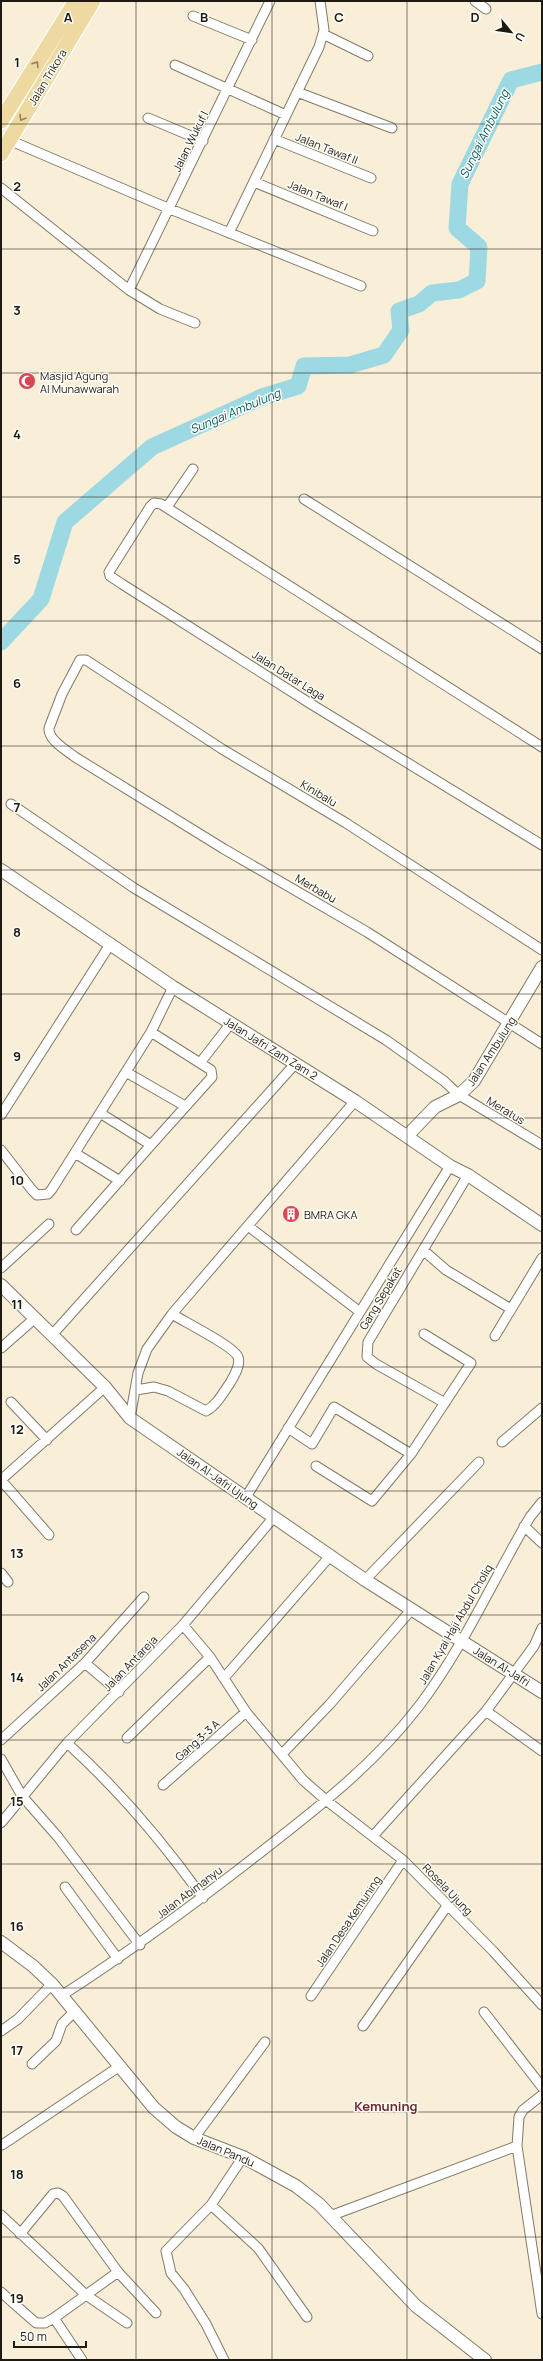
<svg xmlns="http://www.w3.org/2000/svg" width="543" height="2361" font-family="Manrope,sans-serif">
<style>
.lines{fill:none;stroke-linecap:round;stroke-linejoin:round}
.river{stroke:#9dd9e3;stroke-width:17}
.minor-casing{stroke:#837a66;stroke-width:11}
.tertiary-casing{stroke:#837a66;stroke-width:14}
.primary-casing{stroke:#fff;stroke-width:17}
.minor{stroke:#fff;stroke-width:9}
.tertiary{stroke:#fff;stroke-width:12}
.primary{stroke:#eedaa1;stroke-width:15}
.oneway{stroke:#908461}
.grid{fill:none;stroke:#1e1a12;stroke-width:1;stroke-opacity:0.55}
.labels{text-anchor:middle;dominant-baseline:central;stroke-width:3;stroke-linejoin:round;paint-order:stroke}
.street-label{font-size:11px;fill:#1e1a12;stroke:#fffdf8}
.poi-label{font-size:11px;fill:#1e1a12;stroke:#fffdf8;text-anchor:start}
.water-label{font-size:12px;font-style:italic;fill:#005965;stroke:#fffdf8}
.quarter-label{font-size:13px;font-weight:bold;fill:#6d272c;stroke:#fffdf8}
.grid-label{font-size:13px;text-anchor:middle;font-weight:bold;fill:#1e1a12;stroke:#fffdf8;stroke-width:3;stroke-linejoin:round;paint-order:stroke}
</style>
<rect width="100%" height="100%" fill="#f9efd9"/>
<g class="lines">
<path class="river" d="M1 642 41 599 65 522 152 447 262 397 298 386 304 366 350 365 384 355 401 330 399 311 419 304 432 293 459 290 477 281 479 247 457 228 460 184 511 80 542 72"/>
<g class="minor-casing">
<path id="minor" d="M475 1 486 9
M193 16 252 40
M323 34 368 56
M175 65 286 115
M297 92 392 128
M148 118 203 141
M274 139 371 178
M9 140 170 209 361 286
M254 182 373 231
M1 188 129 290 160 309 195 323
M229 233 319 47 324 30 320 1
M129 290 270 1
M304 499 542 649
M167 507 193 469
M542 747 161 504 154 503 150 507 109 572 110 576 122 584 311 704 542 845
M11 804 134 888 386 1040 444 1081 459 1095 542 1145
M542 950 346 823 222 749 86 660H80L62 694 49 728C48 740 66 750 75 757L224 849 367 932 542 1044
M151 1032 173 987
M200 1063 231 1023
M126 1072 185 1106
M100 1113 151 1032 211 1070 212 1077 151 1145
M1 1115 111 943
M1 1150 32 1190 37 1195 48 1194 52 1189 100 1113 151 1145 76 1230
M75 1153 120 1181
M248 1226 360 1312
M423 1250 446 1270 511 1309
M1 1268 49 1224
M52 1335 295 1064
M495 1336 542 1258
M1 1348 34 1319
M136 1390 154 1387 168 1391 206 1411C217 1405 223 1393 230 1383 234 1376 241 1365 238 1357 235 1347 183 1321 172 1314
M11 1402 47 1440
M445 1403 376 1364 367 1357 368 1342 468 1175
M130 1418 138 1373 147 1349 172 1314 355 1101
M288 1428 312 1444 334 1407 411 1454
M502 1442 542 1408
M316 1466 372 1501 411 1454 471 1363 424 1334
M246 1497 450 1166
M524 1526 542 1543
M49 1535 1 1480 105 1387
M1 1573 8 1582
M365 1580 479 1462
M183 1625 210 1657 246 1712 303 1780 327 1801 403 1860 493 1951 542 2005
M85 1663 119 1692
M224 1678 331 1555
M486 1711 542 1751
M127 1738 210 1657
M1 1740 85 1663 144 1597
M67 1743C118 1789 163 1842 203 1898
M282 1754 330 1704 412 1609
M1 1759 22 1796 58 1837 140 1945
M163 1785 246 1712
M1 1823 67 1743 183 1625 274 1517
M373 1836 486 1711 534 1646 542 1628
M65 1887 118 1959
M61 1996C129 1952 193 1905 256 1856 315 1810 373 1766 419 1706 463 1648 493 1580 530 1517L542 1502
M311 1996 403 1860
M484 2012 542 2087
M363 2026 447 1906
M1 2031 18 2019 52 1984
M32 2064 56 2041 62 2024 74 2012
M542 2095 523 2110 519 2117 517 2146 542 2314
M194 2138 265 2042
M2 2145 120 2066
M211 2205 258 2248 307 2317
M1 2215 86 2295 54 2318
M330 2216 517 2146
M20 2234 53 2194 58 2193 63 2196 118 2272 156 2313
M118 2272 86 2295 127 2323
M1 2292 36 2323H45L54 2318 82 2360
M224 2360 206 2324 184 2289 171 2273 166 2251 211 2205 243 2157"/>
</g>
<g class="tertiary-casing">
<path id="tertiary" d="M1 870 173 987 355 1101 450 1166 468 1175 542 1225
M407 1136 435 1107 459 1095 474 1081 542 967
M1 1285 105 1387 130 1418 365 1580 542 1692
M1 1942 33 1966 52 1984 154 2108 176 2127 194 2138 243 2157 296 2186 319 2204 416 2306 485 2360"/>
</g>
<g class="primary-casing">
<path id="primary" d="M1 121 76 1
M1 154 93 1"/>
</g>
<use href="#minor" class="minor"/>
<use href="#tertiary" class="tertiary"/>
<use href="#primary" class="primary"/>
</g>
<defs><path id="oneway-chevron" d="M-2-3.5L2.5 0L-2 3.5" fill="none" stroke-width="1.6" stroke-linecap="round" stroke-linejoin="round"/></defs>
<g class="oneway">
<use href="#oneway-chevron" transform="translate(36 64) rotate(-58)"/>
<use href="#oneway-chevron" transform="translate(22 118) rotate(121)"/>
</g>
<path class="grid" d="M136 1V2360M272 1V2360M407 1V2360M1 124H542M1 249H542M1 373H542M1 497H542M1 621H542M1 746H542M1 870H542M1 994H542M1 1118H542M1 1243H542M1 1367H542M1 1491H542M1 1615H542M1 1740H542M1 1864H542M1 1988H542M1 2112H542M1 2237H542"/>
<defs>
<g id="mosque-disc" transform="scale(0.9)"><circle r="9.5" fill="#d64654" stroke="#fffdf8"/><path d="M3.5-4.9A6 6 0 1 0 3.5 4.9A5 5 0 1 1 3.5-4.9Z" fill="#fff"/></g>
<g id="building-disc" transform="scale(0.9)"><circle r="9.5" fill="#d64654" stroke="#fffdf8"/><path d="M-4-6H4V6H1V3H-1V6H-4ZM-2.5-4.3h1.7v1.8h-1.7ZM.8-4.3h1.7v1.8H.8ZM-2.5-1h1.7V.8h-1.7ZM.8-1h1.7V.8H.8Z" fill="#fff"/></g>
</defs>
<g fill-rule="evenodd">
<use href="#mosque-disc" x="27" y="381"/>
<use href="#building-disc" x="291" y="1214"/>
</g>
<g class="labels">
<g class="street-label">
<text transform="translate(47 77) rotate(-59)">Jalan Trikora</text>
<text transform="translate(190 141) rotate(-64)">Jalan Wukuf I</text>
<text transform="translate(327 148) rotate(22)">Jalan Tawaf II</text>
<text transform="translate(318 195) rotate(22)">Jalan Tawaf I</text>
<text transform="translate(289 675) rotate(32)">Jalan Datar Laga</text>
<text transform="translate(319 793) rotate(31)">Kinibalu</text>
<text transform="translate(316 888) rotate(30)">Merbabu</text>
<text transform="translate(271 1048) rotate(32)">Jalan Jafri Zam Zam 2</text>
<text transform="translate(491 1051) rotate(-57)">Jalan Ambulung</text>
<text transform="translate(506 1110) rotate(31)">Meratus</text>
<text transform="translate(380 1298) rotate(-59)">Gang Sepakat</text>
<text transform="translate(218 1478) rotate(35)">Jalan Al-Jafri Ujung</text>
<text transform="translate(455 1624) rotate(-60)">Jalan Kyai Haji Abdul Choliq</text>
<text transform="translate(66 1662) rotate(-44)">Jalan Antasena</text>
<text transform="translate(130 1663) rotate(-46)">Jalan Antareja</text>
<text transform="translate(502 1666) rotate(32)">Jalan Al-Jafri</text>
<text transform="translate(197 1740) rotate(-42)">Gang 3-3 A</text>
<text transform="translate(448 1889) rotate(46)">Rosela Ujung</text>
<text transform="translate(189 1892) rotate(-37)">Jalan Abimanyu</text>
<text transform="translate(348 1921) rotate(-56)">Jalan Desa Kemuning</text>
<text transform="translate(226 2151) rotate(23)">Jalan Pandu</text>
</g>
<g class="poi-label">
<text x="40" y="375">Masjid Agung<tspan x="40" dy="13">Al Munawwarah</tspan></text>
<text x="304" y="1214">BMRA GKA</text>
</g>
<g class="water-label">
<text transform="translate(484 134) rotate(-64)">Sungai Ambulung</text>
<text transform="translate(235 411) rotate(-23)">Sungai Ambulung</text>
</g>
<g class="quarter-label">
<text x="386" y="2106">Kemuning</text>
</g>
</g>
<g class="grid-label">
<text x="68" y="22">A</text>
<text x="204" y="22">B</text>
<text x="339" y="22">C</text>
<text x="475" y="22">D</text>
<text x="17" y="67">1</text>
<text x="17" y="191">2</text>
<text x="17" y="315">3</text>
<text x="17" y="439">4</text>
<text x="17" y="564">5</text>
<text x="17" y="688">6</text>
<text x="17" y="812">7</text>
<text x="17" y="937">8</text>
<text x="17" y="1061">9</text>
<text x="17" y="1185">10</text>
<text x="17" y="1309">11</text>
<text x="17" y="1434">12</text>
<text x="17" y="1558">13</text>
<text x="17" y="1682">14</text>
<text x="17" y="1806">15</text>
<text x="17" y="1931">16</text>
<text x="17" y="2055">17</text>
<text x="17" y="2179">18</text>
<text x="17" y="2303">19</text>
</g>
<rect width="543" height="2361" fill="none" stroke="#1e1a12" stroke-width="4"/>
<g transform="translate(511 32) rotate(119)" stroke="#fffdf8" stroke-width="3" paint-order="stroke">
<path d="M0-3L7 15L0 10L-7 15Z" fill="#1e1a12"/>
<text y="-6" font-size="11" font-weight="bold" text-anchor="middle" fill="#1e1a12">U</text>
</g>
<path d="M14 2341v6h72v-6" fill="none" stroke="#1e1a12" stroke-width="2"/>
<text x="20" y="2341" font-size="12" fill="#1e1a12" stroke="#fffdf8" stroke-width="3" paint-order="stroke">50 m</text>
</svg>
